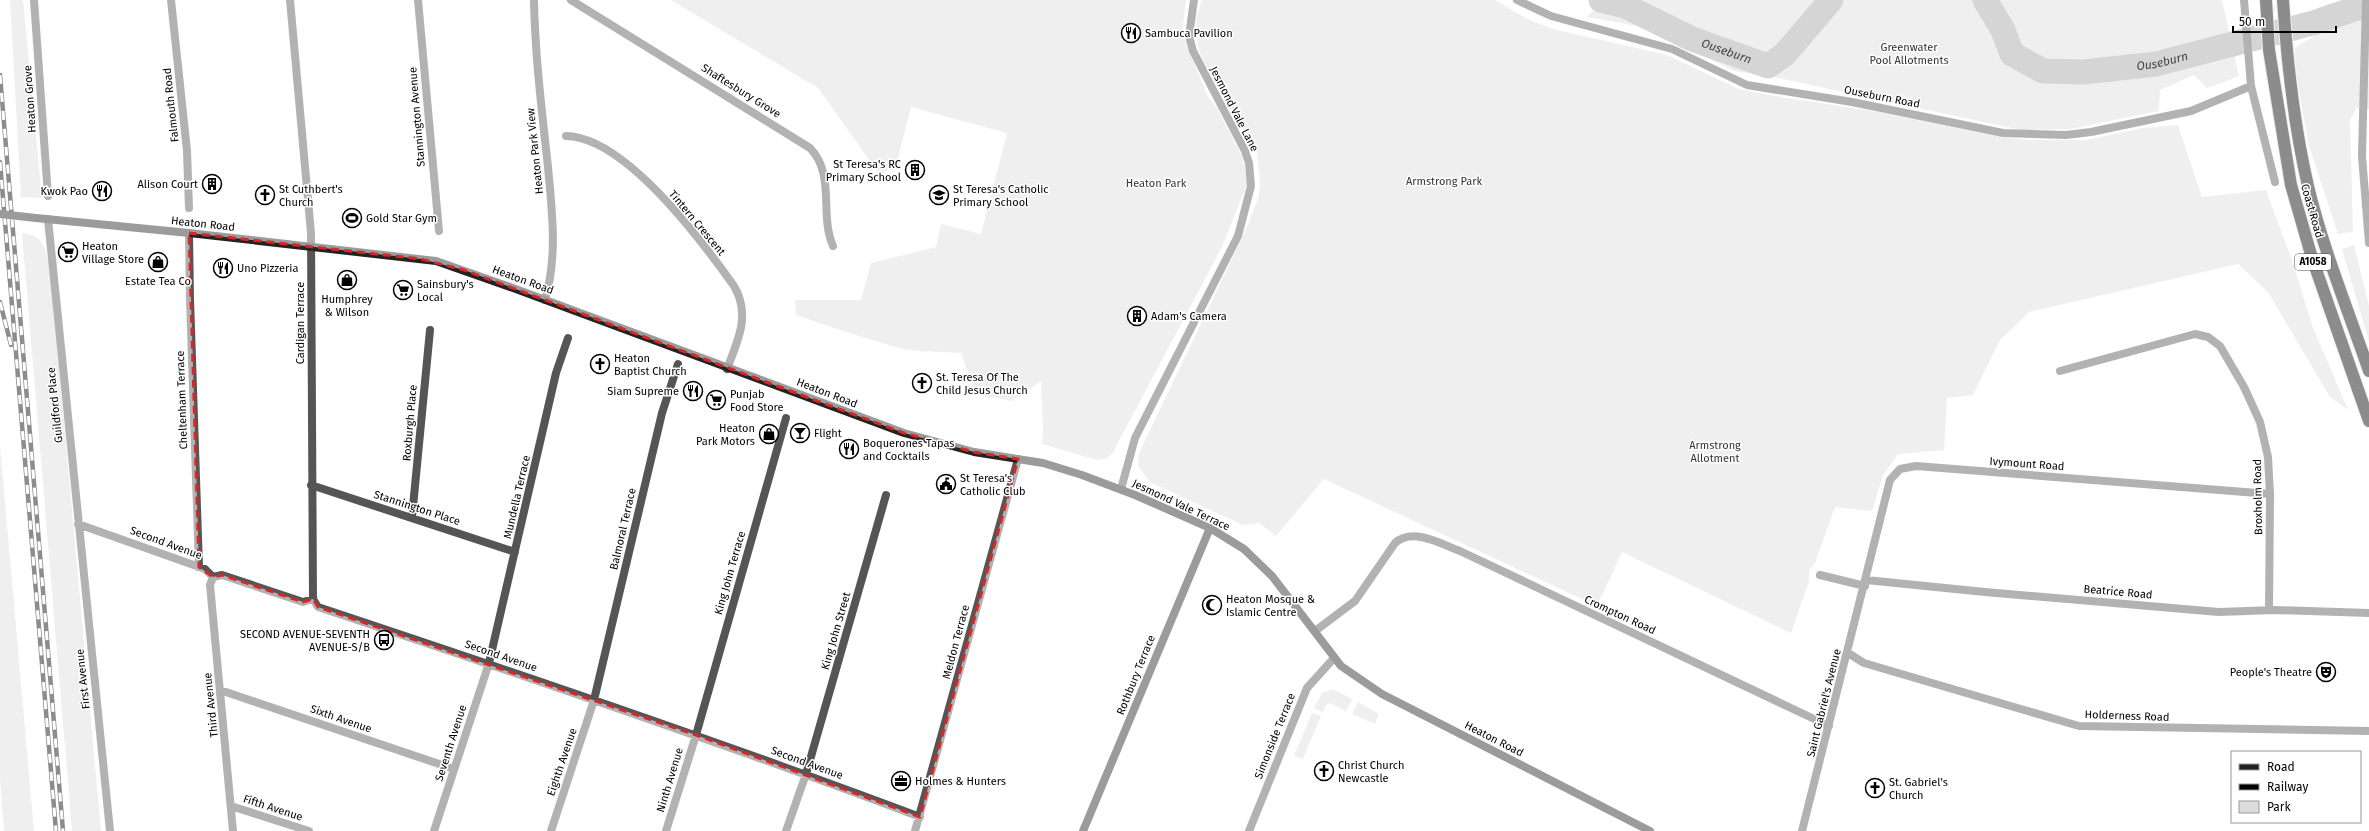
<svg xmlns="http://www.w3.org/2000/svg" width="2369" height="831" font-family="'Fira Sans',sans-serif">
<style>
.green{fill:#dcdcdc}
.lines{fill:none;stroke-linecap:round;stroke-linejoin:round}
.river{stroke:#a3a3a3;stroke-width:25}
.highway-casing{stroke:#dbdbdb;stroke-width:14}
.street{stroke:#555;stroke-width:8}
.secondary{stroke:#222;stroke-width:8}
.highway{stroke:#000;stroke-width:12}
.rail-casing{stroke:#000;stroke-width:4.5}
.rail{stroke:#fff;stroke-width:3;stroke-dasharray:9;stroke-linecap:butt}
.secondary-bridge{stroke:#222;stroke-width:8}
.marked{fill:none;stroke:#d62828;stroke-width:3;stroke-dasharray:8 5;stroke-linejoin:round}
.labels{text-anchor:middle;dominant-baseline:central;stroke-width:3;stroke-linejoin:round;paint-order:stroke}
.shield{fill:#fff;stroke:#4c4c4c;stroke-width:1}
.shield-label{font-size:10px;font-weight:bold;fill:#000}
.poi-label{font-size:11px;fill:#000;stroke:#fff;text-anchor:start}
.park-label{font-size:11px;fill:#333;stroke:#fff}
.street-label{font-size:11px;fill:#000;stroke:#fff}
.water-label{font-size:12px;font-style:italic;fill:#444;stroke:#fff}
</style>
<rect width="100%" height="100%" fill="#fff"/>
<path class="green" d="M10 0H23L42 198 21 197Z
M671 0H1186L1182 33 1208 97 1215 105 1242 156 1248 182 1222 247 1112 454 1105 459 1097 460 1042 444 1043 432 1041 381 1012 401 975 394 961 353C941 351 918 353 899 348 864 338 830 327 796 315L795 300H861L871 263 936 247 941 224 981 234 1007 133 911 107 896 166 880 175 818 88Z
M1202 0H1495L1527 19 1553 29 1667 55 1739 89 1769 95 1878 112 2000 137 2030 140H2086L2143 128 2178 125 2202 197 2266 190 2294 266 2312 325 2348 410 2330 397 2268 292 2238 264 2029 312 2000 340 1973 395 1947 398 1944 450 1898 454 1883 475 1872 511 1835 507 1815 563 1809 570V581L1791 633 1622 552 1597 606 1324 479 1276 536 1259 523 1243 525 1150 482 1138 466 1139 453 1244 234 1258 199 1260 185 1257 151 1225 102V96L1230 91 1226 83C1214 83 1211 76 1206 66 1195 46 1192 23 1202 0Z
M1603 0H2222L2239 76 2207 88 2194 75 2160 90 2159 111 2070 129 2021 130 1773 77 1734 71 1643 27 1587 17Z
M2369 3V109L2356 108 2350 121 2353 232 2338 234 2309 146 2298 86 2294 48Z
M22 233C45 236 44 247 50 266L101 831H72Z
M2354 245 2369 306V342L2342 249Z
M0 445 34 831H4L0 778Z
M1333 689 1352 699 1346 711 1330 703 1326 705 1323 712 1314 708 1322 693Z
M1358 702 1379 714 1375 724 1352 714Z
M1312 713 1321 716 1303 759 1294 756Z"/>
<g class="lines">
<g class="river">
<path id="s1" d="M1601 0 1625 6 1692 39 1768 66 1785 54 1831 0"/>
<path id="s2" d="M1985 0 2003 30 2012 54 2043 71 2084 72 2156 64 2313 23 2369 4"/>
</g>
<g class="highway-casing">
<path id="highway" d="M2266 0 2269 50 2291 185 2312 258 2369 421
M2283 0C2287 62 2294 125 2308 186 2323 249 2348 310 2369 371"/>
</g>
<path class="street" d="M34 0 48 196
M171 0 187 151 189 208
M290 0 311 233 313 599
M418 0 439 231
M534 0C535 56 542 112 548 167 552 213 558 255 545 300
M571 0 810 148C836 175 819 214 833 246
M1517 0 1551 16 1672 49 1747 85 1852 102 2003 133 2066 135 2091 132 2191 111 2251 86
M2244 0 2251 86 2275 182
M2366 0 2362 156 2369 243
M566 136C625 137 702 241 734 286 751 315 738 340 727 369
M48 219 110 831
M189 233 190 299 199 567
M2060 371 2195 334 2208 337 2220 346 2244 387 2260 422 2268 457 2270 494 2269 610
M311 485 515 552
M1121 489 1135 438 1238 236 1251 186 1249 163 1245 151 1193 51 1189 36 1194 0
M412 517 430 330
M78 524 205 569 213 577
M1820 575 1865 586
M213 577 210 585 233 831
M213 577 222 575 303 602 313 599
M1866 580 1985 592 2219 612 2275 610 2369 613
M313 599 318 607C520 674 721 742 920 817
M1315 631 1355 601 1395 543C1413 527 1441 544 1460 551L1829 726
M1848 653 1864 663 2079 726 2369 731
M220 690 454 769
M231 806 309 831
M434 831 489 663 556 373 568 338
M551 831 594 700 662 413 678 364
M666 831 696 735 786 418
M786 831 806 774 886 495
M915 831 1018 459
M1249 831 1307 688 1334 658
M1802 831 1890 480 1900 469 1916 466 2270 494"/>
<path class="secondary" d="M36 218 189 233 436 261 513 288 904 433 974 452 1043 463 1082 475 1135 495 1210 528 1244 549 1272 576 1341 666 1382 694 1650 831
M1083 831 1210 528"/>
<use href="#highway" class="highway"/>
<g class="rail-casing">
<path id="rail" d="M0 75 63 831
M0 162 56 831
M0 302 11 345"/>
</g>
<use href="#rail" class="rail"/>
<path class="secondary-bridge" d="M0 214 36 218"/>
</g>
<path d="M0 0H2369V831H0ZM189 233 421 259 464 270 904 433 974 452 1018 459 920 817 696 735 318 607 313 599 303 602 222 575 213 577 199 567Z" fill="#fff" fill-opacity=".55" fill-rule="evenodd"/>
<path class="marked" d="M189 233 421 259 464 270 904 433 974 452 1018 459 920 817 696 735 318 607 313 599 303 602 222 575 213 577 199 567Z"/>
<defs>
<g id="restaurant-ring" transform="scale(1)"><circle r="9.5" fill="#fff" stroke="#000" stroke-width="1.5"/><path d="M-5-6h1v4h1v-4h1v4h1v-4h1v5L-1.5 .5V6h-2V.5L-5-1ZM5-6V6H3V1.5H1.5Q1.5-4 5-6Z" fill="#000"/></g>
<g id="building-ring" transform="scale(1)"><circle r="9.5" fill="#fff" stroke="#000" stroke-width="1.5"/><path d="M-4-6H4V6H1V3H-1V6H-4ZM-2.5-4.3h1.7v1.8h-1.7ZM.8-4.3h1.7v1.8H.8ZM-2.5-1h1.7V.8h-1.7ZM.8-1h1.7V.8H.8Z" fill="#000"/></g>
<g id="church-ring" transform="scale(1)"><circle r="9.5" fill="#fff" stroke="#000" stroke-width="1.5"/><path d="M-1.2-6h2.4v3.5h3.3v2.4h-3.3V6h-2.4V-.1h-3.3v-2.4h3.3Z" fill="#000"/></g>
<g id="school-ring" transform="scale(1)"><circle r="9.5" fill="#fff" stroke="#000" stroke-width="1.5"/><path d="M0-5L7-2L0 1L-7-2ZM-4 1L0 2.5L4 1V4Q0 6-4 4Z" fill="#000"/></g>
<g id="stadium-ring" transform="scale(1)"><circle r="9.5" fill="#fff" stroke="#000" stroke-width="1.5"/><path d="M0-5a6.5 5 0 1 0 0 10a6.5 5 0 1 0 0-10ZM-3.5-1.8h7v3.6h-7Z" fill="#000"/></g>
<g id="supermarket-ring" transform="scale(1)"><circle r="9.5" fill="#fff" stroke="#000" stroke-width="1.5"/><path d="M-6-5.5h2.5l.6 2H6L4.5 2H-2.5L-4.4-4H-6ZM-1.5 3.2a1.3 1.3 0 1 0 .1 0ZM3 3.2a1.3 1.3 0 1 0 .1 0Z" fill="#000"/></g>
<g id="shop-ring" transform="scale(1)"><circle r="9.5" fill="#fff" stroke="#000" stroke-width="1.5"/><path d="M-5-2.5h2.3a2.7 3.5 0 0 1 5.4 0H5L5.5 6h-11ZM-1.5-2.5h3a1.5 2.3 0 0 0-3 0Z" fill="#000"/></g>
<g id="bar-ring" transform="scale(1)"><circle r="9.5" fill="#fff" stroke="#000" stroke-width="1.5"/><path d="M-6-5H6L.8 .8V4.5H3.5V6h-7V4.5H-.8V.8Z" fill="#000"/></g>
<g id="civic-ring" transform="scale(1)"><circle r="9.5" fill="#fff" stroke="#000" stroke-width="1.5"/><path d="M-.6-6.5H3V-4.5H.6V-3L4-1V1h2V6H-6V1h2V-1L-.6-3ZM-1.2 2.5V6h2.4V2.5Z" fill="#000"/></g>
<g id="mosque-ring" transform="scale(1)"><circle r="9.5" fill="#fff" stroke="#000" stroke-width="1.5"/><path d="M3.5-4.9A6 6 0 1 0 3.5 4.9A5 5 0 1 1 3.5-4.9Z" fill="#000"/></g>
<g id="bus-ring" transform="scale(1)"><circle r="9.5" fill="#fff" stroke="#000" stroke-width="1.5"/><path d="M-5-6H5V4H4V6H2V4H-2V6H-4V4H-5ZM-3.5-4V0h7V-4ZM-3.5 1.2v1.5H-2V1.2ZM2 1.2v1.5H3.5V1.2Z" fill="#000"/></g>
<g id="theatre-ring" transform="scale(1)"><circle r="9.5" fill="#fff" stroke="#000" stroke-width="1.5"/><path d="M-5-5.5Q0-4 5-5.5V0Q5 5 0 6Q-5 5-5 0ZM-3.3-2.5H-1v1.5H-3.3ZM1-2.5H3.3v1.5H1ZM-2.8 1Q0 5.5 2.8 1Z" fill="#000"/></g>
<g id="office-ring" transform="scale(1)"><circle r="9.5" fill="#fff" stroke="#000" stroke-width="1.5"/><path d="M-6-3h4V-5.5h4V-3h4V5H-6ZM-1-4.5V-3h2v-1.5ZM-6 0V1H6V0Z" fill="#000"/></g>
</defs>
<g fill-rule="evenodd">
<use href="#restaurant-ring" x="1131" y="33"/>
<use href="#building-ring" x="915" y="170"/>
<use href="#building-ring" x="212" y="184"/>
<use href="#restaurant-ring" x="102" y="191"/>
<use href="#church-ring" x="265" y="195"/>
<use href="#school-ring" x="939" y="195"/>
<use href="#stadium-ring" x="352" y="218"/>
<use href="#supermarket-ring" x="68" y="252"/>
<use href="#shop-ring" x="158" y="262"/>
<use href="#restaurant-ring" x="223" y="268"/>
<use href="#shop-ring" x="347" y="280"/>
<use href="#supermarket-ring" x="403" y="290"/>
<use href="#building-ring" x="1137" y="316"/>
<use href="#church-ring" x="600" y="364"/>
<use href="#church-ring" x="922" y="383"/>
<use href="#restaurant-ring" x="693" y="391"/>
<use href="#supermarket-ring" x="716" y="400"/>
<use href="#bar-ring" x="800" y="433"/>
<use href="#shop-ring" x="769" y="434"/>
<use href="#restaurant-ring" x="849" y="449"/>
<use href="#civic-ring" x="946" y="484"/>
<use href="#mosque-ring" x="1212" y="605"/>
<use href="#bus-ring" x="384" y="640"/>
<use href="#theatre-ring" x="2326" y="672"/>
<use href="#church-ring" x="1324" y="771"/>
<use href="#office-ring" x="901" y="781"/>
<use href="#church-ring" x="1875" y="788"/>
</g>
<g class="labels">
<rect class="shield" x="2295" y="254" width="36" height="16" rx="3"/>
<g class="shield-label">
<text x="2313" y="262">A1058</text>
</g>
<g class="poi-label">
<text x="1145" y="33">Sambuca Pavilion</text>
<text x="901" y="164" text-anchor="end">St Teresa's RC<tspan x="901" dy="13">Primary School</tspan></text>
<text x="198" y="184" text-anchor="end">Alison Court</text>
<text x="279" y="189">St Cuthbert's<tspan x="279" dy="13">Church</tspan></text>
<text x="953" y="189">St Teresa's Catholic<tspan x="953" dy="13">Primary School</tspan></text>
<text x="88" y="191" text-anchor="end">Kwok Pao</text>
<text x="366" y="218">Gold Star Gym</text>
<text x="82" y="246">Heaton<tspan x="82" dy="13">Village Store</tspan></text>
<text x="237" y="268">Uno Pizzeria</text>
<text x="158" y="281" text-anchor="middle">Estate Tea Co</text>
<text x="417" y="284">Sainsbury's<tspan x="417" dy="13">Local</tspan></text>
<text x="347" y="299" text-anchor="middle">Humphrey<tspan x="347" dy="13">&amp; Wilson</tspan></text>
<text x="1151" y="316">Adam's Camera</text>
<text x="614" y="358">Heaton<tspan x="614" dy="13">Baptist Church</tspan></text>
<text x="936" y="377">St. Teresa Of The<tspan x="936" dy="13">Child Jesus Church</tspan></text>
<text x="679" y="391" text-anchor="end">Siam Supreme</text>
<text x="730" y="394">Punjab<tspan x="730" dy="13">Food Store</tspan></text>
<text x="755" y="428" text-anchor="end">Heaton<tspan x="755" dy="13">Park Motors</tspan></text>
<text x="814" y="433">Flight</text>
<text x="863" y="443">Boquerones Tapas<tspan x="863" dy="13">and Cocktails</tspan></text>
<text x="960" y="478">St Teresa's<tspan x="960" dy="13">Catholic Club</tspan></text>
<text x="1226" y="599">Heaton Mosque &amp;<tspan x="1226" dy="13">Islamic Centre</tspan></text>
<text x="370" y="634" text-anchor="end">SECOND AVENUE-SEVENTH<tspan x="370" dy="13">AVENUE-S/B</tspan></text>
<text x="2312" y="672" text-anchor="end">People's Theatre</text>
<text x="1338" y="765">Christ Church<tspan x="1338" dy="13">Newcastle</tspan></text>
<text x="915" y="781">Holmes &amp; Hunters</text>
<text x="1889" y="782">St. Gabriel's<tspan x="1889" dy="13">Church</tspan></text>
</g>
<g class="park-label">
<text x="1909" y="47">Greenwater<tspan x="1909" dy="13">Pool Allotments</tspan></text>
<text x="1444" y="181">Armstrong Park</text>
<text x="1156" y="183">Heaton Park</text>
<text x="1715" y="445">Armstrong<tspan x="1715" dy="13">Allotment</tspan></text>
</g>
<g class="street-label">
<text transform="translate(741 91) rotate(32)">Shaftesbury Grove</text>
<text transform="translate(1882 97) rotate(11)">Ouseburn Road</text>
<text transform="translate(30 99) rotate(-94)">Heaton Grove</text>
<text transform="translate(171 105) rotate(-96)">Falmouth Road</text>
<text transform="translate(1234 109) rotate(63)">Jesmond Vale Lane</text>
<text transform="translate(417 117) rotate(-95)">Stannington Avenue</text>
<text transform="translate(535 151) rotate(-96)">Heaton Park View</text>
<text transform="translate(2312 211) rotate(74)">Coast Road</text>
<text transform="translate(697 223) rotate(50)">Tintern Crescent</text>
<text transform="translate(203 224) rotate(6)">Heaton Road</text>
<text transform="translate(523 280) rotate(20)">Heaton Road</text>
<text transform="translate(300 323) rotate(-90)">Cardigan Terrace</text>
<text transform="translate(827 393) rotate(21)">Heaton Road</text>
<text transform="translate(182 400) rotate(-92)">Cheltenham Terrace</text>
<text transform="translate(55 405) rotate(-96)">Guildford Place</text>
<text transform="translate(410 423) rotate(-85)">Roxburgh Place</text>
<text transform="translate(2027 464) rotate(4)">Ivymount Road</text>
<text transform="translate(517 497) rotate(-77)">Mundella Terrace</text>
<text transform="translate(2258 497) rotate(-91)">Broxholm Road</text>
<text transform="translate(1181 505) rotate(25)">Jesmond Vale Terrace</text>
<text transform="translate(417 508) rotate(18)">Stannington Place</text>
<text transform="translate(623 529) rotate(-77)">Balmoral Terrace</text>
<text transform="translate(166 543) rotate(20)">Second Avenue</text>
<text transform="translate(730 573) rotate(-74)">King John Terrace</text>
<text transform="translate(2118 592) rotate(5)">Beatrice Road</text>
<text transform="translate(1620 615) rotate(25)">Crompton Road</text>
<text transform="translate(836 631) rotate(-74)">King John Street</text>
<text transform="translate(956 642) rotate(-75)">Meldon Terrace</text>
<text transform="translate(501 656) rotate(19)">Second Avenue</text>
<text transform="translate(1136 675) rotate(-68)">Rothbury Terrace</text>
<text transform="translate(83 679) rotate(-96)">First Avenue</text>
<text transform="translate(1824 703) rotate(-76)">Saint Gabriel's Avenue</text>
<text transform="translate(211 705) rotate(-96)">Third Avenue</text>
<text transform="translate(2127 716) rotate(2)">Holderness Road</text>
<text transform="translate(341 719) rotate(19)">Sixth Avenue</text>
<text transform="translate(1275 736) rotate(-68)">Simonside Terrace</text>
<text transform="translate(1494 739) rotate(27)">Heaton Road</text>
<text transform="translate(451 743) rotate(-72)">Seventh Avenue</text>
<text transform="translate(562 762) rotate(-71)">Eighth Avenue</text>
<text transform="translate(807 763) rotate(20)">Second Avenue</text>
<text transform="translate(670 780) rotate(-73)">Ninth Avenue</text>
<text transform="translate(273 808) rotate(18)">Fifth Avenue</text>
</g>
<g class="water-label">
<text stroke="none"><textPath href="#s1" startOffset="136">Ouseburn</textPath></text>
<text stroke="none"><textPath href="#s2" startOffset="216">Ouseburn</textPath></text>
</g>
</g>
<rect x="2231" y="751" width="130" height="72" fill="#ffffff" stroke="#999999"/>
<rect x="2239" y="764" width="20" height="6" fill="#222222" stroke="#999999"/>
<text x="2267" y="771" font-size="12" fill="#000000">Road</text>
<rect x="2239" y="784" width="20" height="6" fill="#000000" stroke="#999999"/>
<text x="2267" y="791" font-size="12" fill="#000000">Railway</text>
<rect x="2239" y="801" width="20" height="12" fill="#dcdcdc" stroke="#999999"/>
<text x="2267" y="811" font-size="12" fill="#000000">Park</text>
<path d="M2233 26v6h103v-6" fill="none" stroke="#000000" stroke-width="2"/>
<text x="2239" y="26" font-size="12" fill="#000000" stroke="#ffffff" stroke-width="3" paint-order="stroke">50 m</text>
</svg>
